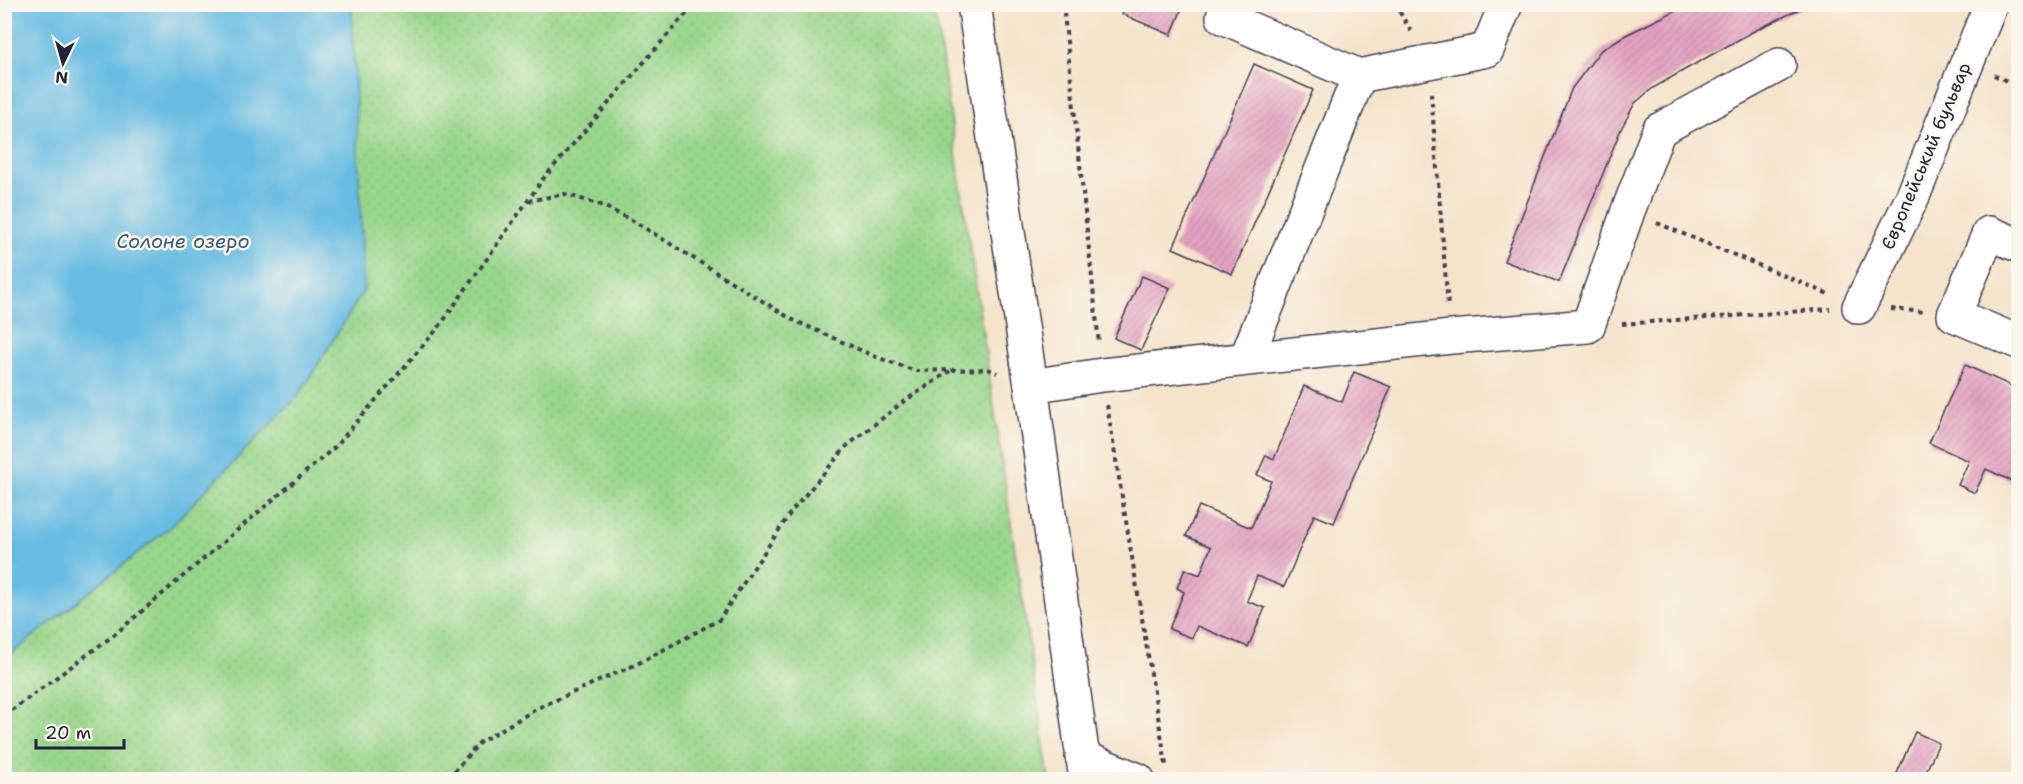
<svg xmlns="http://www.w3.org/2000/svg" width="2023" height="784" font-family="'Shantell Sans',sans-serif">
<style>
.grass{fill:url(#grass-dots);stroke:#5d7c63;stroke-width:1.5}
.water{fill:#67bce3;stroke:#446f8f;stroke-width:1.5}
.building{fill:url(#building-hatch)}
.lines{fill:none;stroke-linecap:round;stroke-linejoin:round}
.minor-casing{stroke:#423f50;stroke-width:36}
.path{stroke:#423f50;stroke-width:4;stroke-dasharray:4.5 4.5;stroke-linecap:butt}
.minor{stroke:#fff;stroke-width:33}
.labels{text-anchor:middle;dominant-baseline:central;stroke-width:5;stroke-linejoin:round;paint-order:stroke}
.street-label{font-size:18px;fill:#22223b;stroke:#fbf7ec}
.water-label{font-size:20px;font-style:italic;fill:#3a5876;stroke:#fbf7ec}
</style>
<defs>
<pattern id="grass-dots" width="8" height="8" patternUnits="userSpaceOnUse" patternTransform="scale(1.5)"><rect width="8" height="8" fill="#98d68b"/><path d="M2 2h.1M6 6h.1" fill="none" stroke="#83b779" stroke-width="1.8" stroke-linecap="round"/></pattern>
<pattern id="building-hatch" width="6" height="6" patternUnits="userSpaceOnUse" patternTransform="scale(1.5)"><rect width="6" height="6" fill="#e3a2c1"/><path d="M-1 1l2-2M0 6l6-6M5 7l2-2" fill="none" stroke="#c28ba7"/></pattern>
</defs>
<rect width="100%" height="100%" fill="#fbf7ec"/>
<filter id="ink" filterUnits="userSpaceOnUse"><feTurbulence type="fractalNoise" baseFrequency=".0167" numOctaves="2"/><feDisplacementMap in="SourceGraphic" scale="12" xChannelSelector="R" yChannelSelector="G"/><feConvolveMatrix kernelMatrix="1 2 1 2 8 2 1 2 1" color-interpolation-filters="sRGB"/></filter>
<filter id="wash" filterUnits="userSpaceOnUse"><feTurbulence type="fractalNoise" baseFrequency=".008" numOctaves="4" result="noise"/><feDisplacementMap in="SourceGraphic" scale="24" xChannelSelector="R" yChannelSelector="G"/><feGaussianBlur stdDeviation="1.35" result="paint"/><feColorMatrix in="noise" values="0 0 0 0 0 0 0 0 0 0 0 0 0 0 0 0 0 1.4 0 .05"/><feComposite in="paint" operator="in"/></filter>
<g filter="url(#wash)">
<rect width="100%" height="100%" fill="#f5e3ca"/>
<path class="grass" d="M350 5H934L1049 779 5 780V659L170 527 352 10Z"/>
<path class="water" d="M5 4 350 5 352 10 364 290 299 395 170 527 5 659Z"/>
<g id="blocks">
<path class="building" d="M1127 4H1184L1171 35 1122 14Z
M1689 4H1810L1754 31 1679 73 1653 88 1635 103 1621 129 1559 282 1504 261 1572 88 1600 51 1622 37Z
M1254 64 1313 90 1232 274 1173 248Z
M1142 276 1170 288 1141 350 1114 338Z
M1965 365 2018 389V484L1986 469 1975 493 1958 485 1969 461 1929 443Z
M1354 372 1391 387 1334 523 1314 515 1284 587 1257 576 1247 601 1265 608 1248 647 1197 626 1192 638 1169 629 1184 592 1177 588 1185 569 1200 575 1211 547 1186 536 1199 506 1251 528 1271 481 1257 475 1266 455 1274 459 1304 386 1342 402Z
M1915 732 1939 743 1922 780H1894Z"/>
</g>
</g>
<g filter="url(#ink)">
<use href="#blocks" fill-opacity="0" stroke="#423f50" stroke-width="1.5"/>
<g class="lines">
<g class="minor-casing">
<path id="minor" d="M974 4 1031 386 1086 780
M1228 4 1223 17 1359 76
M2018 245 1989 233 1954 315 2018 342
M1859 307 1913 196 1991 4
M1246 359 1359 76 1487 50 1506 4
M1031 386 1102 375 1451 337 1588 326 1628 211 1659 130 1779 65
M1082 757 1138 780"/>
</g>
<path class="path" d="M1063 4 1099 344
M1395 4 1412 33
M1994 75 2018 86
M1431 93 1448 307
M528 201 565 194 601 205 635 222 793 320 876 357 916 371 988 369 997 373
M1657 223 1831 295
M1891 309 1925 312
M1622 324 1830 309
M1107 405 1166 765
M4 716 114 635 335 447 439 327 543 179 683 17 698 4
M451 780 453 773 480 742 538 708 637 664 719 620 791 512 847 446 903 402 950 371"/>
<use href="#minor" class="minor"/>
</g>
</g>
<g class="labels">
<g class="street-label">
<text transform="translate(1926 156) rotate(-67)">Європейський бульвар</text>
</g>
<g class="water-label">
<text x="183" y="241">Солоне озеро</text>
</g>
</g>
<rect width="2023" height="784" fill="none" stroke="#fbf7ec" stroke-width="24"/>
<g transform="translate(63 63) rotate(185)" stroke="#fbf7ec" stroke-width="4.5" paint-order="stroke">
<path d="M0-4.5L10 22L0 15L-10 22Z" fill="#22223b"/>
<text y="-9" font-size="16" font-weight="bold" text-anchor="middle" fill="#22223b">N</text>
</g>
<path d="M36 739v9h88v-9" fill="none" stroke="#22223b" stroke-width="3"/>
<text x="45" y="739" font-size="18" fill="#22223b" stroke="#fbf7ec" stroke-width="4.5" paint-order="stroke">20 m</text>
</svg>
